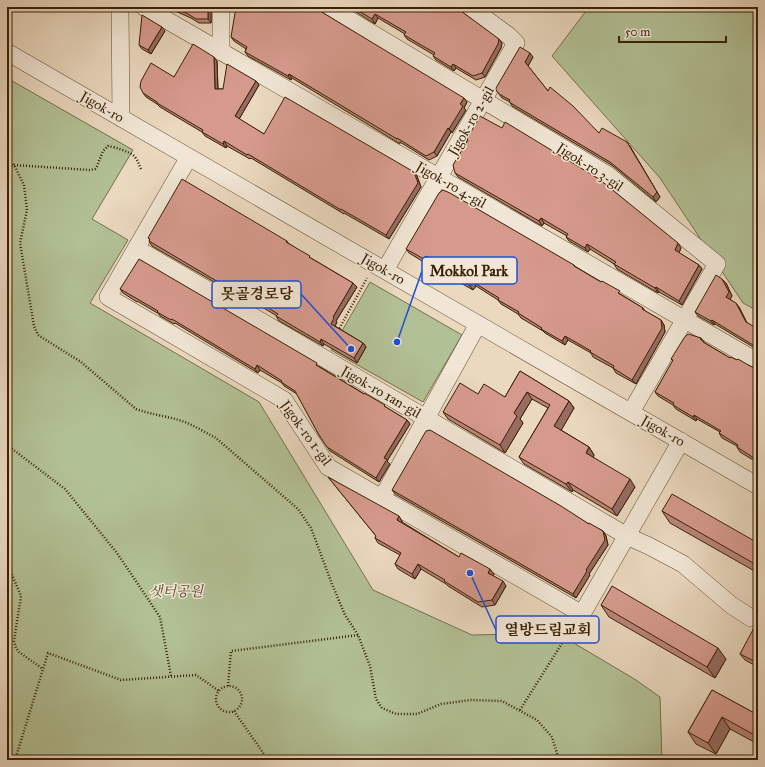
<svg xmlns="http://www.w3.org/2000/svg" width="765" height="767" font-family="'IM FELL Great Primer','Noto Serif KR',serif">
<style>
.green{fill:#b2c095;stroke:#76704c}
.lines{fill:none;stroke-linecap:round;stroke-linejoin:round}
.minor-casing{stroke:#664e32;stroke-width:18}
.path{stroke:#3a2003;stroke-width:2.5;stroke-dasharray:1 2;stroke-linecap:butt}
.minor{stroke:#f1e6d5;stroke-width:17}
.wall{fill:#b88479;stroke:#3a2003}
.shaded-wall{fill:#966c63;stroke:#3a2003}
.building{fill:#d69a8d;stroke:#3a2003}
.labels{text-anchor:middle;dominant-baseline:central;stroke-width:3;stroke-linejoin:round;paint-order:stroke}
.street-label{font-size:14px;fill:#3a2003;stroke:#f1e6d5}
.park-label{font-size:14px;font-style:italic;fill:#584828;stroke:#f1e6d5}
.leader{fill:none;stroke:#1d4ed8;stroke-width:1.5}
.callout-dot{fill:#1d4ed8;stroke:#f1e6d5;stroke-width:1.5}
.callout{fill:#f1e6d5;stroke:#1d4ed8;stroke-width:1.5}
.callout-label{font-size:15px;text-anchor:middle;font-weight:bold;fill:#3a2003}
</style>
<rect width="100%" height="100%" fill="#ead8bf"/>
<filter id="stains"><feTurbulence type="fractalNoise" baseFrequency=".005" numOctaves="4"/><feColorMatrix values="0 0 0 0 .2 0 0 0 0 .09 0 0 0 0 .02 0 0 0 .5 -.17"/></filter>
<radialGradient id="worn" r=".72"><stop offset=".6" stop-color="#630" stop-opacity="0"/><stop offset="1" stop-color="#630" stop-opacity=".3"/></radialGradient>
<path class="green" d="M589 7H758V311L743 303 660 178 552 56Z
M7 78 133 150 92 219 128 240 90 303 259 402 373 590 472 635 557 633 636 680 660 697 662 760H7Z
M370 282 462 335 423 402 331 350Z"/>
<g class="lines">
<g class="minor-casing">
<path id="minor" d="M120 7 121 118
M144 7 758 362
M221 7V52
M328 7 608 175 717 264 631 412
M7 52 758 486
M189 157 108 297 284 400 328 467 582 614 681 441
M136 248 627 536 649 546 683 564 731 605 751 618
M385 270 516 43 509 36 470 7
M382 498 478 324"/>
</g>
<path class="path" d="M7 162 14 165 24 185 27 210 20 243 34 326 38 335 81 362 136 409C150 414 165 416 179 420 192 424 204 432 216 438L298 509 311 528 332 584 345 615 358 635 370 666 376 699 382 708 396 714H417L441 704 471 700 502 701 537 720 552 737 559 760
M14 165 90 170 95 169 97 166 103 151 108 146C115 147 131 152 135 157 138 161 139 165 141 169
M338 331 367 278
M7 445 65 489 117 553 160 617 171 676
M7 551 9 568 21 596 14 641 16 648 19 652 43 669
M228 686 231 651 358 635
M216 699a13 13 0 1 1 26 0a13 13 0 1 1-26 0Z
M520 710 571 629
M234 711 268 760
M15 760 48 653 121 680 196 675 219 691"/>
<use href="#minor" class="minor"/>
</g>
<path class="wall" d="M166 7H211V23H199L191 18Z
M352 7H458L461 11 502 43 501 48 485 77 476 80 456 68 454 71 436 60 433 56 434 55 407 39 404 35 405 34 378 18 375 24 356 12 354 8Z
M320 11 467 102 464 108 466 110 452 133 451 132 437 156 429 160 400 142V144L292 78 291 80 248 56 245 52 246 49 234 41 231 37Z
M165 31 151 54 142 49 139 45Z
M533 57 528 66 548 91 599 133 630 146 660 197 656 202 613 166 512 106 510 102 502 98 496 90Z
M217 61 218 89H223L256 81 259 85 239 119 264 134 417 176 421 187 389 239 344 213V214L251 158 250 159 227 146 226 148 205 136 202 132 160 107 157 104 146 97 143 93 174 77Z
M467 139 681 248 679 253 699 265 702 269 682 305 659 292 658 293 617 269 614 264 590 249 588 252 569 241 566 237 567 236 544 223 542 226 458 177 455 173 467 140Z
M148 238 287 241 288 243 311 258 353 283 357 287 336 321 337 322 335 326 363 343 366 347 357 363 324 344 323 346 279 321 276 316H277L257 304 235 291H234L229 289 228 290 152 246 149 241 150 240Z
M406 249 574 265 576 267 643 308 645 311 661 320 664 325 665 332 636 384 616 373 613 368 593 357 591 353 568 340 565 345 545 333 543 331 521 318 518 314 501 304 498 300 476 286 473 290 452 278 449 274 450 273 429 261 427 264 409 253Z
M722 279 726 283 732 296 730 299 739 307 747 323 758 329V350L715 324 714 325 698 316 695 312Z
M120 289 320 367 407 420 410 424 387 461 390 464 379 482 330 451 319 435 297 394 284 386 282 383 260 370 258 373 175 323 174 324 160 316 159 314 137 301V302L123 293Z
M701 338 705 343 730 358 737 360 750 366 755 368 758 367V463L740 452 737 447V446L722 438 719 433 720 432 697 419 696 421 676 409 673 405 658 396 655 392 673 361 671 359Z
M520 371 569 401 574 408 561 430 589 447 594 455 593 457 635 487 617 516 573 490 572 492 524 464 519 457 548 408 532 399 520 419 523 423 505 453 448 419 443 412 478 394 505 397Z
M328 477 402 521V522L459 557 494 574 493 576 506 586 495 605 482 607 448 586 446 584 421 569 415 579 398 569 395 564 400 555 378 543 375 538 376 536Z
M392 490 589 524 603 531 606 536 608 545 589 574 590 575 576 598 395 494Z
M662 511 758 543V573L670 523Z
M601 605 726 659 715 678 609 617Z
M758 625V667L745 660 740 654Z
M712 690 758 715V744L730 729 716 754 696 744 688 732Z"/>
<path class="shaded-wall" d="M208 7H211V23L208 19Z
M375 14 378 18 375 24 372 19Z
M162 27 165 31 151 54 148 50Z
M499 39 502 43 501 48 485 77 482 73Z
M530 53 533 57 528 66 525 62Z
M214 57 217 61 218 93 215 89Z
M453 64 456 68 454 71 451 67Z
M289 74 292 78 291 80 288 76Z
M256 81 259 85 238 121 235 116Z
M464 98 467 102 464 108 466 110 452 133 449 129 460 104Z
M448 128 451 132 437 156 434 152Z
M224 141 227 146 226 148 223 144Z
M627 142 660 197 656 202 653 197Z
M414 172 417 176 421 187 389 239 386 235Z
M541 218 544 223 542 226 539 221Z
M678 243 681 248 678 255 675 250Z
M587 244 590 249 588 252 585 248Z
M426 256 429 261 427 264 424 259Z
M699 265 702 269 682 305 679 301Z
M722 279 726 283 732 296 729 301 726 297Z
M473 282 476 286 473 290 470 286Z
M353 283 357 287 336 321 337 322 334 328 331 324 333 317Z
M226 284 229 289 228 290 225 286Z
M656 287 659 292 658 293 655 288Z
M736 303 739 307 749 327 746 322Z
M661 320 664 325 665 332 636 384 632 380Z
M712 320 715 324 714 325 711 321Z
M565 336 568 340 565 345 562 341Z
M321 339 324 344 323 346 320 342Z
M363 343 366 347 357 363 354 358Z
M257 365 260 370 258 373 255 369Z
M527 392 532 399 520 419 523 423 505 453 500 445 514 413Z
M569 401 574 408 559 434 554 426Z
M694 415 697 419 696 421 693 417Z
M407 420 410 424 387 461 390 464 379 482 376 478 384 458Z
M589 447 594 455 591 460 586 453Z
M630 479 635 487 617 516 612 509Z
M568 482 573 490 572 492 566 484Z
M399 516 402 521 400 525 397 520Z
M603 531 606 536 608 545 589 574 590 575 576 598 573 594 586 570Z
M758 560V568L755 564Z
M418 564 421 569 415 579 412 574Z
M490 569 494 574 492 578 488 573Z
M503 581 506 586 495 605 492 600Z
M718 648 726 659 715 678 707 667Z
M722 717 730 729 716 754 708 743Z"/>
<path class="building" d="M173 7H208V19H196L188 14Z
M236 7H315L320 11 464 98 460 104 463 106 449 129 448 128 434 152 426 156 397 138V139L289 74 288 76 245 52 247 47 231 37Z
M354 7H458L461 11 499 39 498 44 482 73 473 76 453 64 451 67 433 56 435 53 404 35 406 32 375 14 372 19 354 8Z
M142 15 162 27 148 50 139 45Z
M193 44 214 57 215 89H223L227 64 256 81 235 116 264 134 285 97 414 172 418 183 386 235 341 209V210L248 154 247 155 224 141 223 144 202 132 203 130 157 103V102L143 93 140 87 141 81 151 63 174 77Z
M520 47 530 53 525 62 548 91 550 87 573 106 599 133 602 128 627 142 657 192 653 197 610 162 509 102 510 100 499 94 496 90V88Z
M480 116 502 128 505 122 599 179 678 243 675 250 699 265 679 301 656 287 655 288 614 264 616 262 587 244 585 248 566 237 568 234 541 218 539 221 455 173 453 165 468 140 467 139Z
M182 179 287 241 286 242 310 256 309 257 353 283 333 317 334 318 331 324 363 343 354 358 321 339 320 342 276 316 278 314 254 299 231 286V287L226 284 225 286 149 241 150 239 148 238Z
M443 190 450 193 574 265V266L601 282 602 281 620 291 618 293 643 308 642 309 661 320 662 328 632 380 613 368 614 366 590 352 591 351 565 336 562 341 541 329 542 328 518 313 519 312 498 300 499 298 473 282 470 286 449 274 451 271 426 256 424 259 406 249 439 193Z
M139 259 317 363 316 365 364 394V393L385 405 384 406 407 420 384 458 387 459 376 478 327 447 319 435 295 391 281 382 282 381 257 365 255 369 172 319 171 320 157 312 158 311 134 297 120 289Z
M716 275 722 279 729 292 726 297 736 303 746 322 758 329V348L712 320 711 321 695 312Z
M688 334 701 338 700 339 703 341V342L730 358 731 357 737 360 738 359 750 366 755 368 758 367V459L757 460 737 447 738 445 719 433 721 431 694 415 693 417 673 405 674 403 655 392 673 360 671 359 684 338Z
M520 371 569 401 554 426 589 447 586 453 630 479 612 509 568 482 566 484 519 457 550 405 527 392 514 413 517 416 500 445 443 412 460 383 478 394 484 384 505 397Z
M430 430 561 506 589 524V523L603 531 605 540 586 570 587 571 573 594 392 490 426 431Z
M328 477 399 516 397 520 459 557 461 553 490 569 488 573 503 581 492 600 478 602 444 581 445 580 418 564 412 574 395 564 401 553 375 538 376 536Z
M672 494 758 543V560L755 564 662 511Z
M612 586 718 648 707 667 601 605Z
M756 624 758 625V663L740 654Z
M712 690 758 715V737L722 717 708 743 688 732Z"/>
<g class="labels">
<g class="street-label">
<text transform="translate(102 107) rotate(30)">Jigok-ro</text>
<text transform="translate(471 121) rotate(-60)">Jigok-ro 2-gil</text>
<text transform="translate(590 167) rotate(33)">Jigok-ro 3-gil</text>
<text transform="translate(451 185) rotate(30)">Jigok-ro 4-gil</text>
<text transform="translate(383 269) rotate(30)">Jigok-ro</text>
<text transform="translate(381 392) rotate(30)">Jigok-ro 1an-gil</text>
<text transform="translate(663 431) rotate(30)">Jigok-ro</text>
<text transform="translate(306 433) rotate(54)">Jigok-ro 1-gil</text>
</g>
<g class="park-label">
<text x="176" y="591">샛터공원</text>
</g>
</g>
<path class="leader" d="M397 342L422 271M351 349L301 294M470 573L496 630"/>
<g class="callout-dot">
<circle cx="397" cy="342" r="4"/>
<circle cx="351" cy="349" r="4"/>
<circle cx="470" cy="573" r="4"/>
</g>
<g class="callout">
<rect x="422" y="257" width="95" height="27" rx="4"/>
<rect x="212" y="281" width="89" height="27" rx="4"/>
<rect x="496" y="616" width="103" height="27" rx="4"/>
</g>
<g class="callout-label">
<text x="469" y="276">Mokkol Park</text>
<text x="257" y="299">못골경로당</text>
<text x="548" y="635">열방드림교회</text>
</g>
<rect width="765" height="767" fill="none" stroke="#ead8bf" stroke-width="24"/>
<rect x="8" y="8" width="749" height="751" fill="none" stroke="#3a2003" stroke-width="2"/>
<rect x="12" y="12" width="741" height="743" fill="none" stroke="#3a2003"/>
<path d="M619 36v6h107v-6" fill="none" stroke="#3a2003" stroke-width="2"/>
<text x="625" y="36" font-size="12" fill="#3a2003" stroke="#f1e6d5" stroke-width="3" paint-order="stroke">50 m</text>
<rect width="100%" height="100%" filter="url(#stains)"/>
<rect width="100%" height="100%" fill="url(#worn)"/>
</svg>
